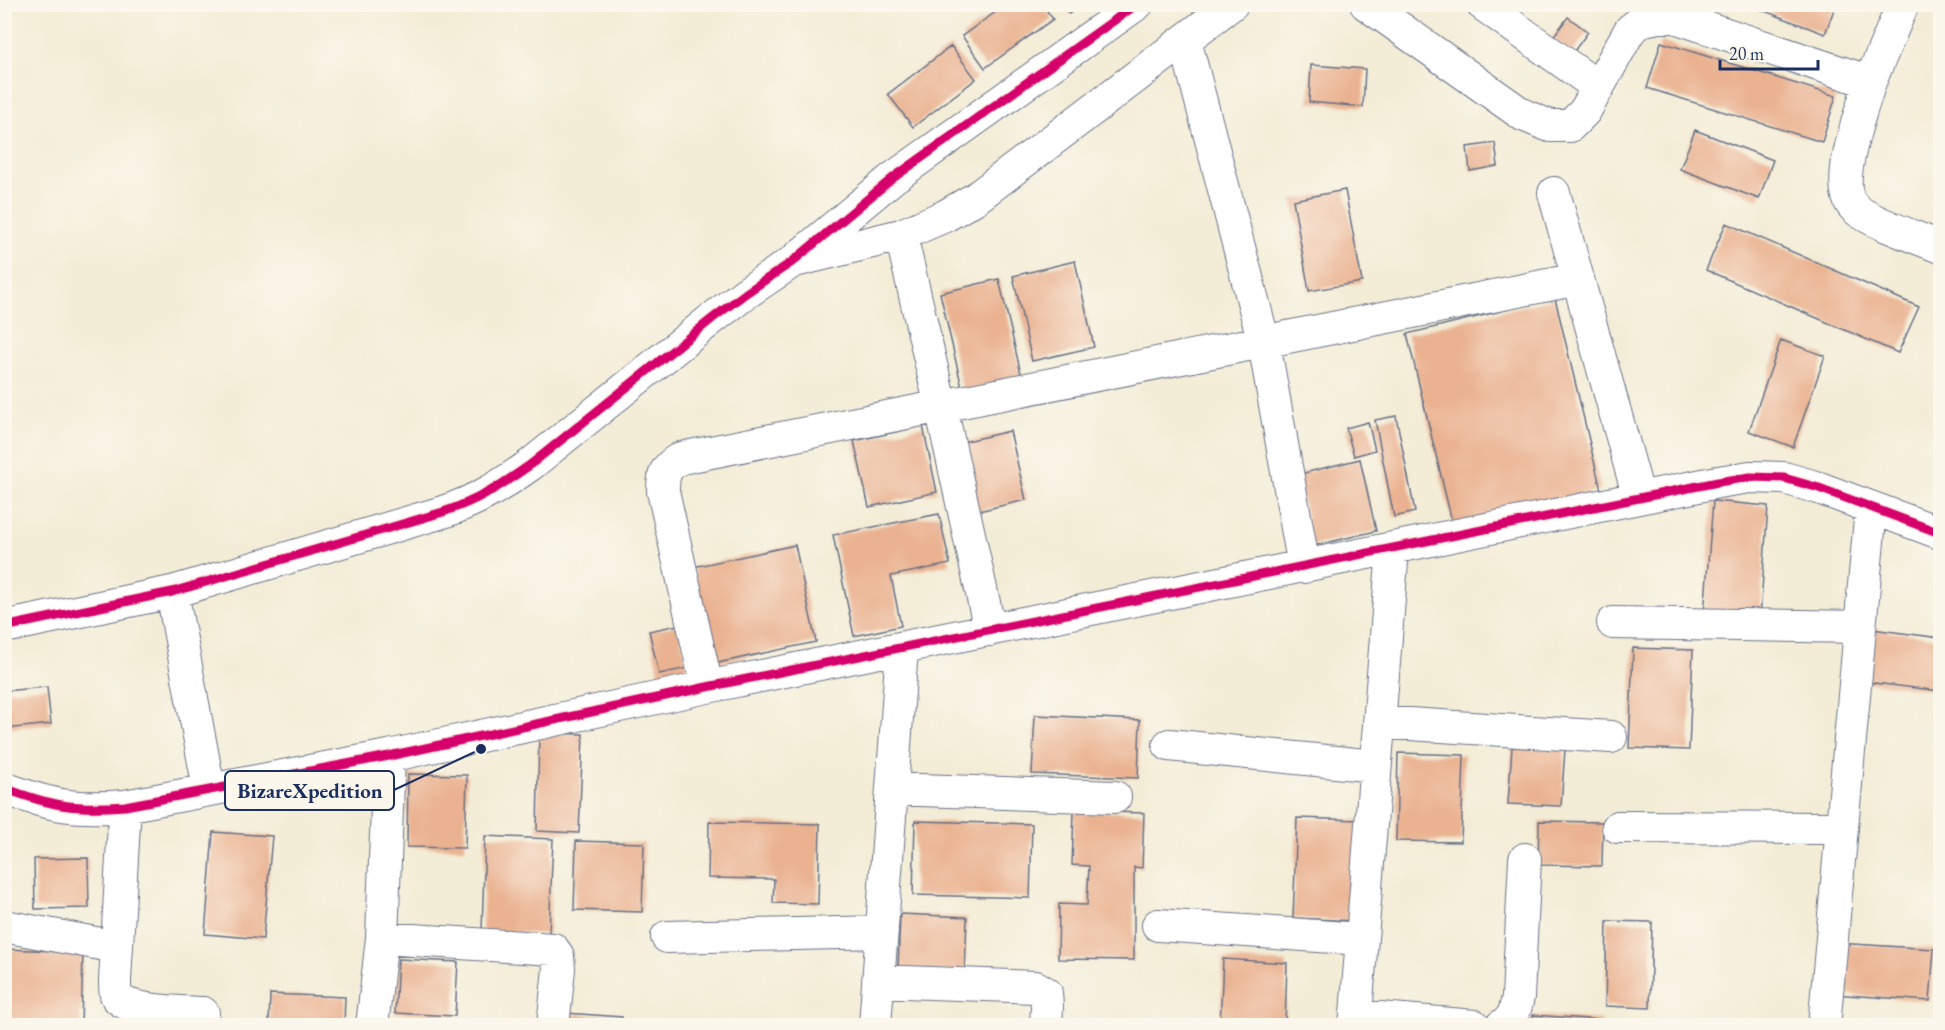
<svg xmlns="http://www.w3.org/2000/svg" width="1945" height="1030" font-family="'EB Garamond',serif">
<style>
.building{fill:#eab291}
.lines{fill:none;stroke-linecap:round;stroke-linejoin:round}
.minor-casing{stroke:#677188;stroke-width:34}
.minor{stroke:#fff;stroke-width:32}
.cycleway-casing{stroke:#fbf7ec;stroke-width:13}
.cycleway{stroke:#d6006c;stroke-width:9}
.leader{fill:none;stroke:#1b2f5e;stroke-width:2}
.callout-dot{fill:#1b2f5e;stroke:#fbf7ec;stroke-width:2}
.callout{fill:#fbf7ec;stroke:#1b2f5e;stroke-width:2}
.callout-label{font-size:21px;text-anchor:middle;font-weight:bold;fill:#1b2f5e}
</style>
<rect width="100%" height="100%" fill="#fbf7ec"/>
<filter id="ink" filterUnits="userSpaceOnUse"><feTurbulence type="fractalNoise" baseFrequency=".0167" numOctaves="2"/><feDisplacementMap in="SourceGraphic" scale="12" xChannelSelector="R" yChannelSelector="G"/><feConvolveMatrix kernelMatrix="1 2 1 2 8 2 1 2 1" color-interpolation-filters="sRGB"/></filter>
<filter id="wash" filterUnits="userSpaceOnUse"><feTurbulence type="fractalNoise" baseFrequency=".008" numOctaves="4" result="noise"/><feDisplacementMap in="SourceGraphic" scale="24" xChannelSelector="R" yChannelSelector="G"/><feGaussianBlur stdDeviation="1.35" result="paint"/><feColorMatrix in="noise" values="0 0 0 0 0 0 0 0 0 0 0 0 0 0 0 0 0 1.4 0 .05"/><feComposite in="paint" operator="in"/></filter>
<g filter="url(#wash)">
<rect width="100%" height="100%" fill="#f3ecd6"/>
<g id="blocks">
<path class="building" d="M1007 4H1042L1053 19 985 68 962 36Z
M1062 4H1082L1069 14Z
M1746 4H1836L1825 34Z
M1568 17 1588 32 1572 54 1552 38Z
M1661 42 1836 96 1822 142 1647 88Z
M951 46 976 79 913 127 888 94Z
M1311 65 1365 69 1363 107 1309 102Z
M1695 130 1773 160 1759 199 1680 169Z
M1495 143 1498 166 1470 171 1467 147Z
M1345 190 1362 282 1309 291 1293 200Z
M1726 223 1919 307 1898 353 1706 270Z
M1075 261 1094 347 1032 361 1013 276Z
M999 279 1022 378 963 392 940 293Z
M1555 298 1601 490 1453 526 1407 334Z
M1781 340 1825 356 1793 447 1749 431Z
M1396 416 1415 512 1394 517 1375 420Z
M1368 422 1375 450 1354 456 1346 428Z
M923 426 937 492 869 507 854 441Z
M1010 431 1026 500 970 513 954 444Z
M1360 459 1376 531 1313 546 1296 475Z
M1713 501 1768 506 1760 618 1704 614Z
M939 514 950 564 891 576 901 626 854 636 833 535Z
M795 545 816 642 713 664 693 567Z
M678 625 688 668 659 674 649 631Z
M1872 629 1940 638V691L1866 682Z
M1633 648 1693 650 1689 750 1629 748Z
M47 687 51 724 4 729V691Z
M1035 715 1140 720 1138 778 1032 774Z
M539 733 583 734 579 833 537 831Z
M1512 747 1565 749 1561 806 1508 804Z
M1398 753 1464 755 1461 842 1396 841Z
M408 774 467 775 465 848 407 847Z
M1074 811 1144 813 1142 868 1134 867V960L1058 959 1059 904 1087 905 1089 866 1072 865Z
M1297 818 1360 820 1356 921 1293 918Z
M915 821 1032 824 1030 898 913 895Z
M1539 821 1603 822 1602 866 1538 865Z
M709 822 820 824 818 904 773 903 774 879 708 878Z
M213 832 272 836 263 939 205 934Z
M485 836 553 839 549 934 482 931Z
M576 841 644 843 642 912 574 910Z
M88 858 89 908 35 909 34 859Z
M900 914 967 917 965 972 898 970Z
M1607 921 1652 922 1650 1008 1605 1006Z
M1837 943 1934 949 1930 1001 1833 994Z
M4 949 83 952 81 1026H4Z
M398 959 458 962 455 1016 395 1013Z
M1223 959 1287 963 1285 1026H1220Z
M270 994 345 997 344 1026H269Z
M566 1013 622 1017 621 1026H565Z
M1533 1015 1601 1020V1026H1532Z"/>
</g>
</g>
<g filter="url(#ink)">
<use href="#blocks" fill-opacity="0" stroke="#677188" stroke-width="1.5"/>
<g class="lines">
<g class="minor-casing">
<path id="minor" d="M1366 4 1523 115 1550 126H1570L1585 111 1630 30 1643 20 1659 17H1675L1870 82 1903 4
M1482 4 1598 87
M1185 40 1264 343 1304 567
M1870 82C1862 109 1833 184 1853 206 1864 220 1921 239 1940 247
M1554 193 1639 498
M901 235 941 407 990 630
M799 260 901 235 945 216 976 198 1232 4
M172 592 209 789
M1613 623 1860 627
M4 627 172 592 443 512C479 500 500 486 530 465L713 318 746 293 792 262 893 178 1137 4
M707 687 663 491C663 473 665 467 681 458L1578 279
M1379 722 1611 737
M1169 745 1375 766
M4 788C51 806 75 810 125 806L389 756 707 687 1718 482 1750 477 1784 478 1819 488 1940 533
M892 789 1115 797
M125 806 115 980C115 984 115 991 116 995 122 1012 186 1012 203 1013
M1618 827 1841 828
M1158 925 1362 939
M4 926 117 947
M667 937 882 932
M382 938 553 949 558 956 559 969 553 1026
M878 981 1036 987 1046 993 1047 1006 1046 1026
M1356 1016 1475 1026
M372 1026 382 938 389 756
M875 1026 902 648
M1355 1026 1393 549
M1501 1026C1514 1020 1515 1010 1518 997L1525 859
M1824 1026 1871 508"/>
</g>
<use href="#minor" class="minor"/>
<g class="cycleway-casing">
<path id="cycleway" d="M4 627 172 592 443 512C479 500 500 486 530 465L713 318 746 293 792 262 893 178 1137 4
M4 788C51 806 75 810 125 806L389 756 707 687 1718 482 1750 477 1784 478 1819 488 1940 533"/>
</g>
<use href="#cycleway" class="cycleway"/>
</g>
</g>
<path class="leader" d="M481 749L394 790"/>
<circle class="callout-dot" cx="481" cy="749" r="6"/>
<rect class="callout" x="225" y="771" width="169" height="39" rx="6"/>
<g class="callout-label">
<text x="310" y="798">BizareXpedition</text>
</g>
<rect width="1945" height="1030" fill="none" stroke="#fbf7ec" stroke-width="24"/>
<path d="M1720 60v9h98v-9" fill="none" stroke="#1b2f5e" stroke-width="3"/>
<text x="1729" y="60" font-size="18" fill="#1b2f5e" stroke="#fbf7ec" stroke-width="4.5" paint-order="stroke">20 m</text>
</svg>
